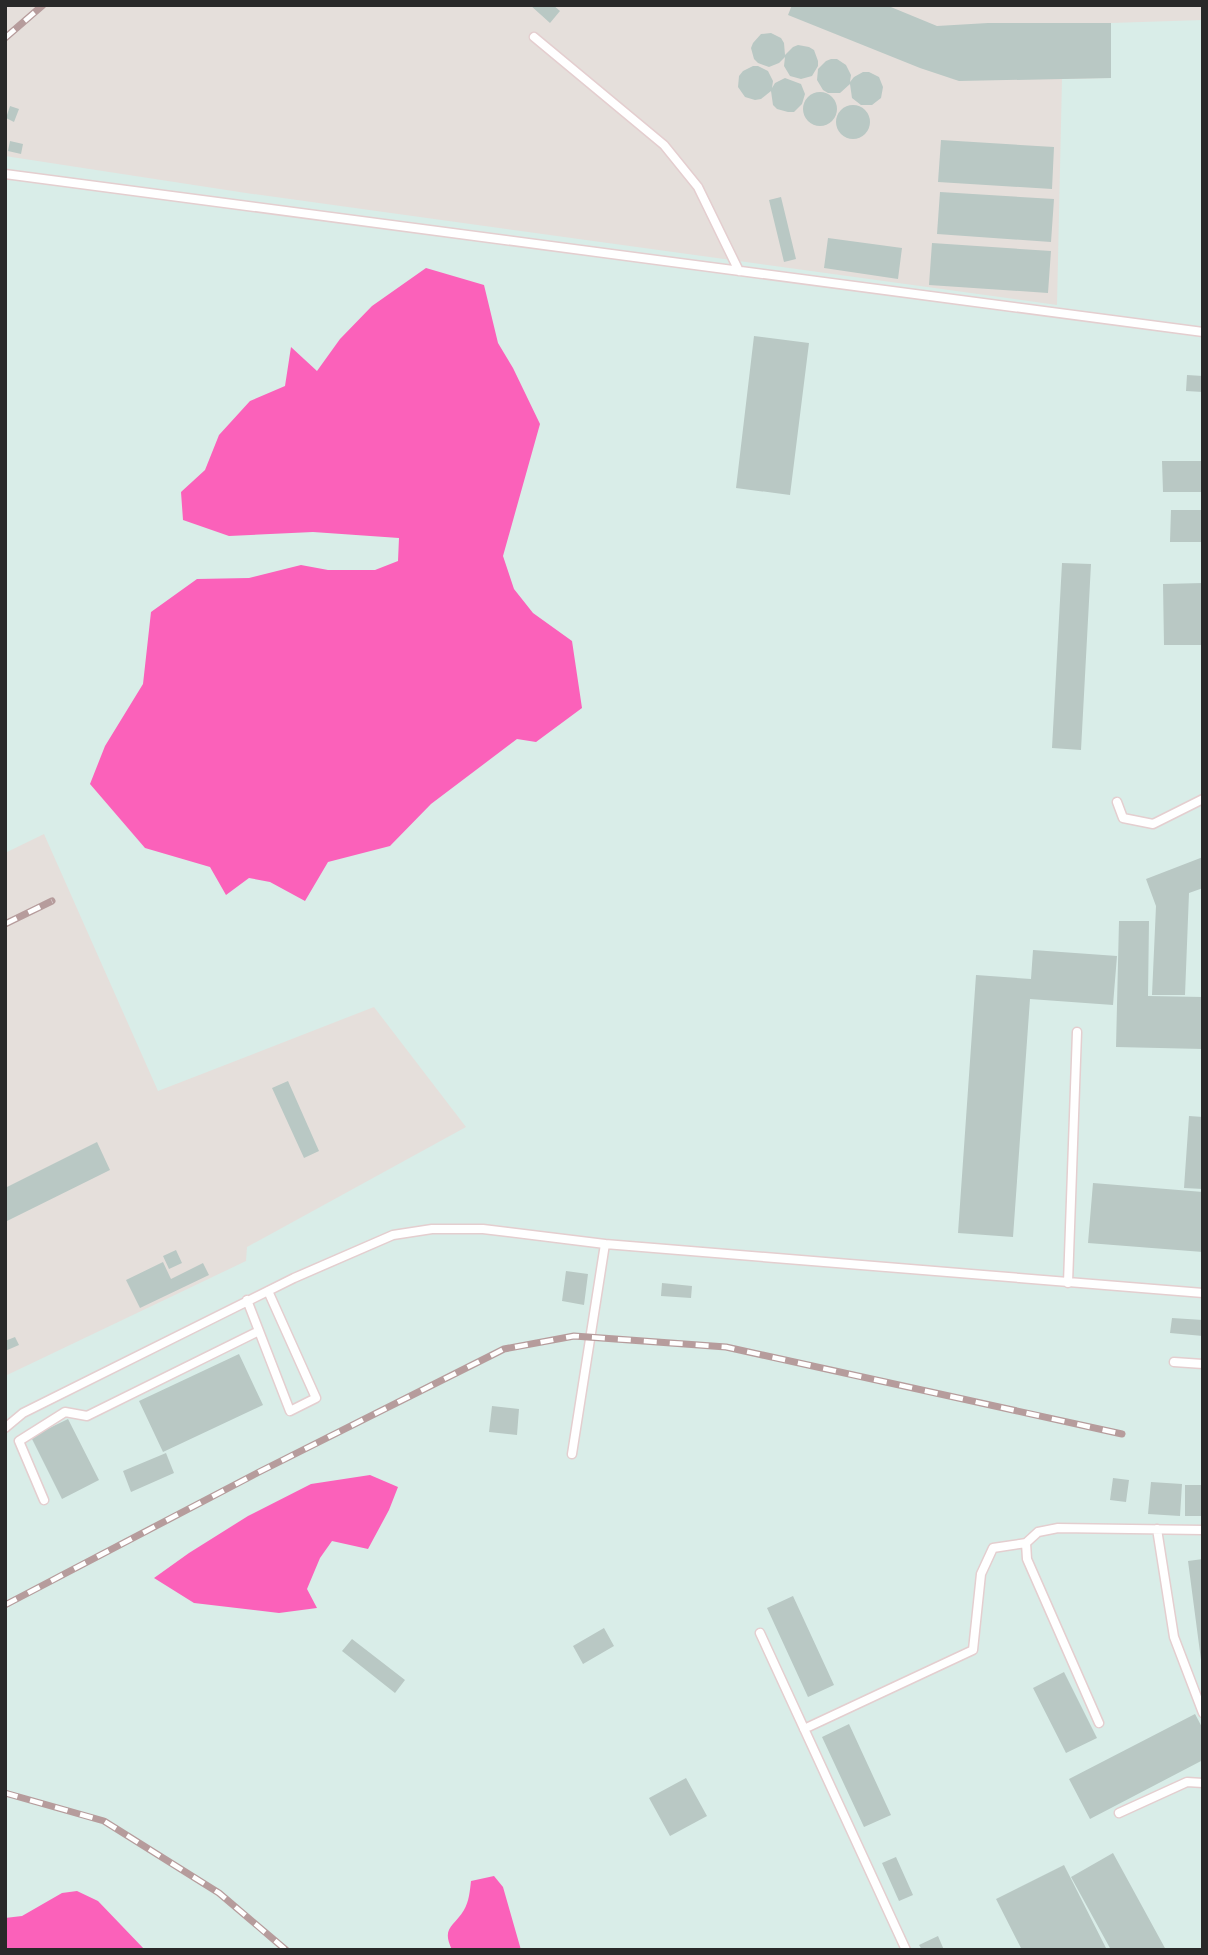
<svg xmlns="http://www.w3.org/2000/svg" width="1208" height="1955" font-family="'Work Sans',sans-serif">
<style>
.industrial{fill:#e5dfdb}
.water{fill:#fb61ba}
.building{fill:#b9c8c4}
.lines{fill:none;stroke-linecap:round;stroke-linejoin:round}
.lane-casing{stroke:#e4cecf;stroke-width:11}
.lane{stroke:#fff;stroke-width:8}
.rail-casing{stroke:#b69c9c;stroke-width:7}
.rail{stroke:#fff;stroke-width:4.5;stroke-dasharray:13;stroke-linecap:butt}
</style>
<rect width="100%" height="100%" fill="#d9ede8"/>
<path class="industrial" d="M5 5H1203V20L1111 23V78L1062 79 1057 305 246 193 5 156Z
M44 834 158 1091 374 1007 466 1127 247 1247 246 1261 5 1376V853Z"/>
<path class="water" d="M426 268 484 285 498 343 513 368 540 424 503 556 514 589 533 613 572 641 582 708 536 742 517 739 431 804 390 846 328 862 305 901 270 882 249 878 226 895 210 867 145 848 90 784 105 746 143 684 151 612 197 579 249 578 301 565 328 570H375L398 561 399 538 313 532 229 536 183 520 181 492 205 470 219 435 250 401 285 386 291 347 317 371 340 339 372 306Z
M370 1475 398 1487 389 1510 368 1549 332 1541 320 1558 307 1589 317 1608 279 1613 194 1603 154 1578 189 1553 248 1516 311 1484Z
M494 1876 503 1887 521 1950H452C441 1927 454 1927 464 1910 469 1902 470 1890 471 1881Z
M77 1891 98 1901 145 1950H5V1918L22 1916 62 1893Z"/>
<path class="building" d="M530 5H553L560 11 550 23Z
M792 5H886L937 26 988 23H1111V78L959 81 920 68 788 15Z
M771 33 781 38 784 43 785 55 793 47 798 45 809 47 814 50 818 61V66L812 76 801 79 790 76 784 66 785 57 779 63 769 67 758 63 754 59 751 48 753 43 761 34Z
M831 59H837L846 65 851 75 850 82 854 77 863 72H869L879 77 883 87 881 98 872 105H861L852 98 850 84 840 93H828L823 90 817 80 818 69 826 61Z
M753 66H758L768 71 773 81 772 88 775 83 785 78 801 84 805 94 802 104 794 112H788L777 109 773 105 771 91 761 99 755 100 745 97 738 87 739 76 743 71Z
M803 109a17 17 0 1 1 34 0a17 17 0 1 1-34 0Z
M836 122a17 17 0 1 1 34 0a17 17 0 1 1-34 0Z
M10 106 19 109 14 122 6 118Z
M941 140 1054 147 1052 189 938 182Z
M10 141 23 144 21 154 8 151Z
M940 192 1054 199 1051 242 937 234Z
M781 197 796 259 784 262 769 200Z
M828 238 902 248 898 279 824 268Z
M932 243 1051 251 1048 293 929 285Z
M754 336 809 343 790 495 736 488Z
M1187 375 1203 376V392L1186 391Z
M1162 461H1203V492H1163Z
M1171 510H1203V542H1170Z
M1062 563 1091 564 1081 750 1052 748Z
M1203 583V645H1164L1163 584Z
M1203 857V888L1189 893 1185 995H1152L1156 906 1146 879Z
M1119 921H1149L1148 996 1203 997V1049L1116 1047Z
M1033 950 1117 956 1113 1005 1030 999 1013 1237 958 1233 976 975 1031 979Z
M288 1081 319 1151 304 1158 272 1088Z
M1189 1116 1203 1117V1189L1184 1188Z
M97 1142 110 1170 7 1221 5 1183 7 1187Z
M1093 1183 1203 1192V1252L1088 1243Z
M176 1250 182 1263 169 1269 163 1256Z
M163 1262 171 1279 203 1263 209 1275 140 1308 126 1280Z
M566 1271 588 1274 584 1305 562 1301Z
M662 1283 692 1286 691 1298 661 1296Z
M1172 1318 1203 1320V1336L1170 1333Z
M15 1337 19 1345 5 1351V1341Z
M239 1354 263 1405 163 1452 139 1401Z
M492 1406 519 1409 517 1435 489 1432Z
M68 1419 99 1480 62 1499 31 1437Z
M166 1453 174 1473 131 1492 123 1471Z
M1113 1478 1129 1480 1126 1502 1110 1500Z
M1151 1482 1182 1484 1180 1516 1148 1514Z
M1185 1485H1203V1516H1185Z
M1203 1559V1660H1201L1188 1561Z
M793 1596 834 1685 808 1697 767 1608Z
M604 1628 614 1646 583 1664 573 1646Z
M352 1639 405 1680 395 1693 342 1651Z
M1064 1672 1097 1738 1066 1753 1033 1688Z
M1195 1714 1203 1729V1760L1090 1819 1069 1779Z
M849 1724 891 1815 864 1827 822 1737Z
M686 1778 707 1816 670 1836 649 1798Z
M1113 1853 1166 1950H1111L1071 1877Z
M896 1857 913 1895 899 1901 882 1863Z
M1064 1865 1107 1950H1022L996 1899Z
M938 1936 944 1950H922L919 1945Z"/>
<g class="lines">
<g class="lane-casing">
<path id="lane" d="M534 37 664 145 698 187 739 271
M5 174 1203 332
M1117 802 1123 818 1153 824 1203 799
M1068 1283 1077 1032
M247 1300 290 1411 316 1398 268 1291
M1174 1362 1203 1364
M5 1428 23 1413 294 1278 393 1235 432 1229H483L605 1244 1203 1293
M572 1454 605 1244
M44 1500 19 1441 65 1412 87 1416 259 1331
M1157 1529 1174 1637 1203 1713
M760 1633 906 1950
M1099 1723 1027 1559 1026 1543 1038 1532 1058 1528 1203 1530
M804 1729 973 1650 981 1574 993 1548 1026 1543
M1119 1813 1187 1782 1203 1783"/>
</g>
<use href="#lane" class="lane"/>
<g class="rail-casing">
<path id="rail" d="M5 38 43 5
M5 924 52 901
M5 1605 261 1471 504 1349 574 1336 726 1347 1122 1434
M5 1793 104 1821 219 1893 286 1950"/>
</g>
<use href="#rail" class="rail"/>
</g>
<rect width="1208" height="1955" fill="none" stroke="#292929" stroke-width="14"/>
</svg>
